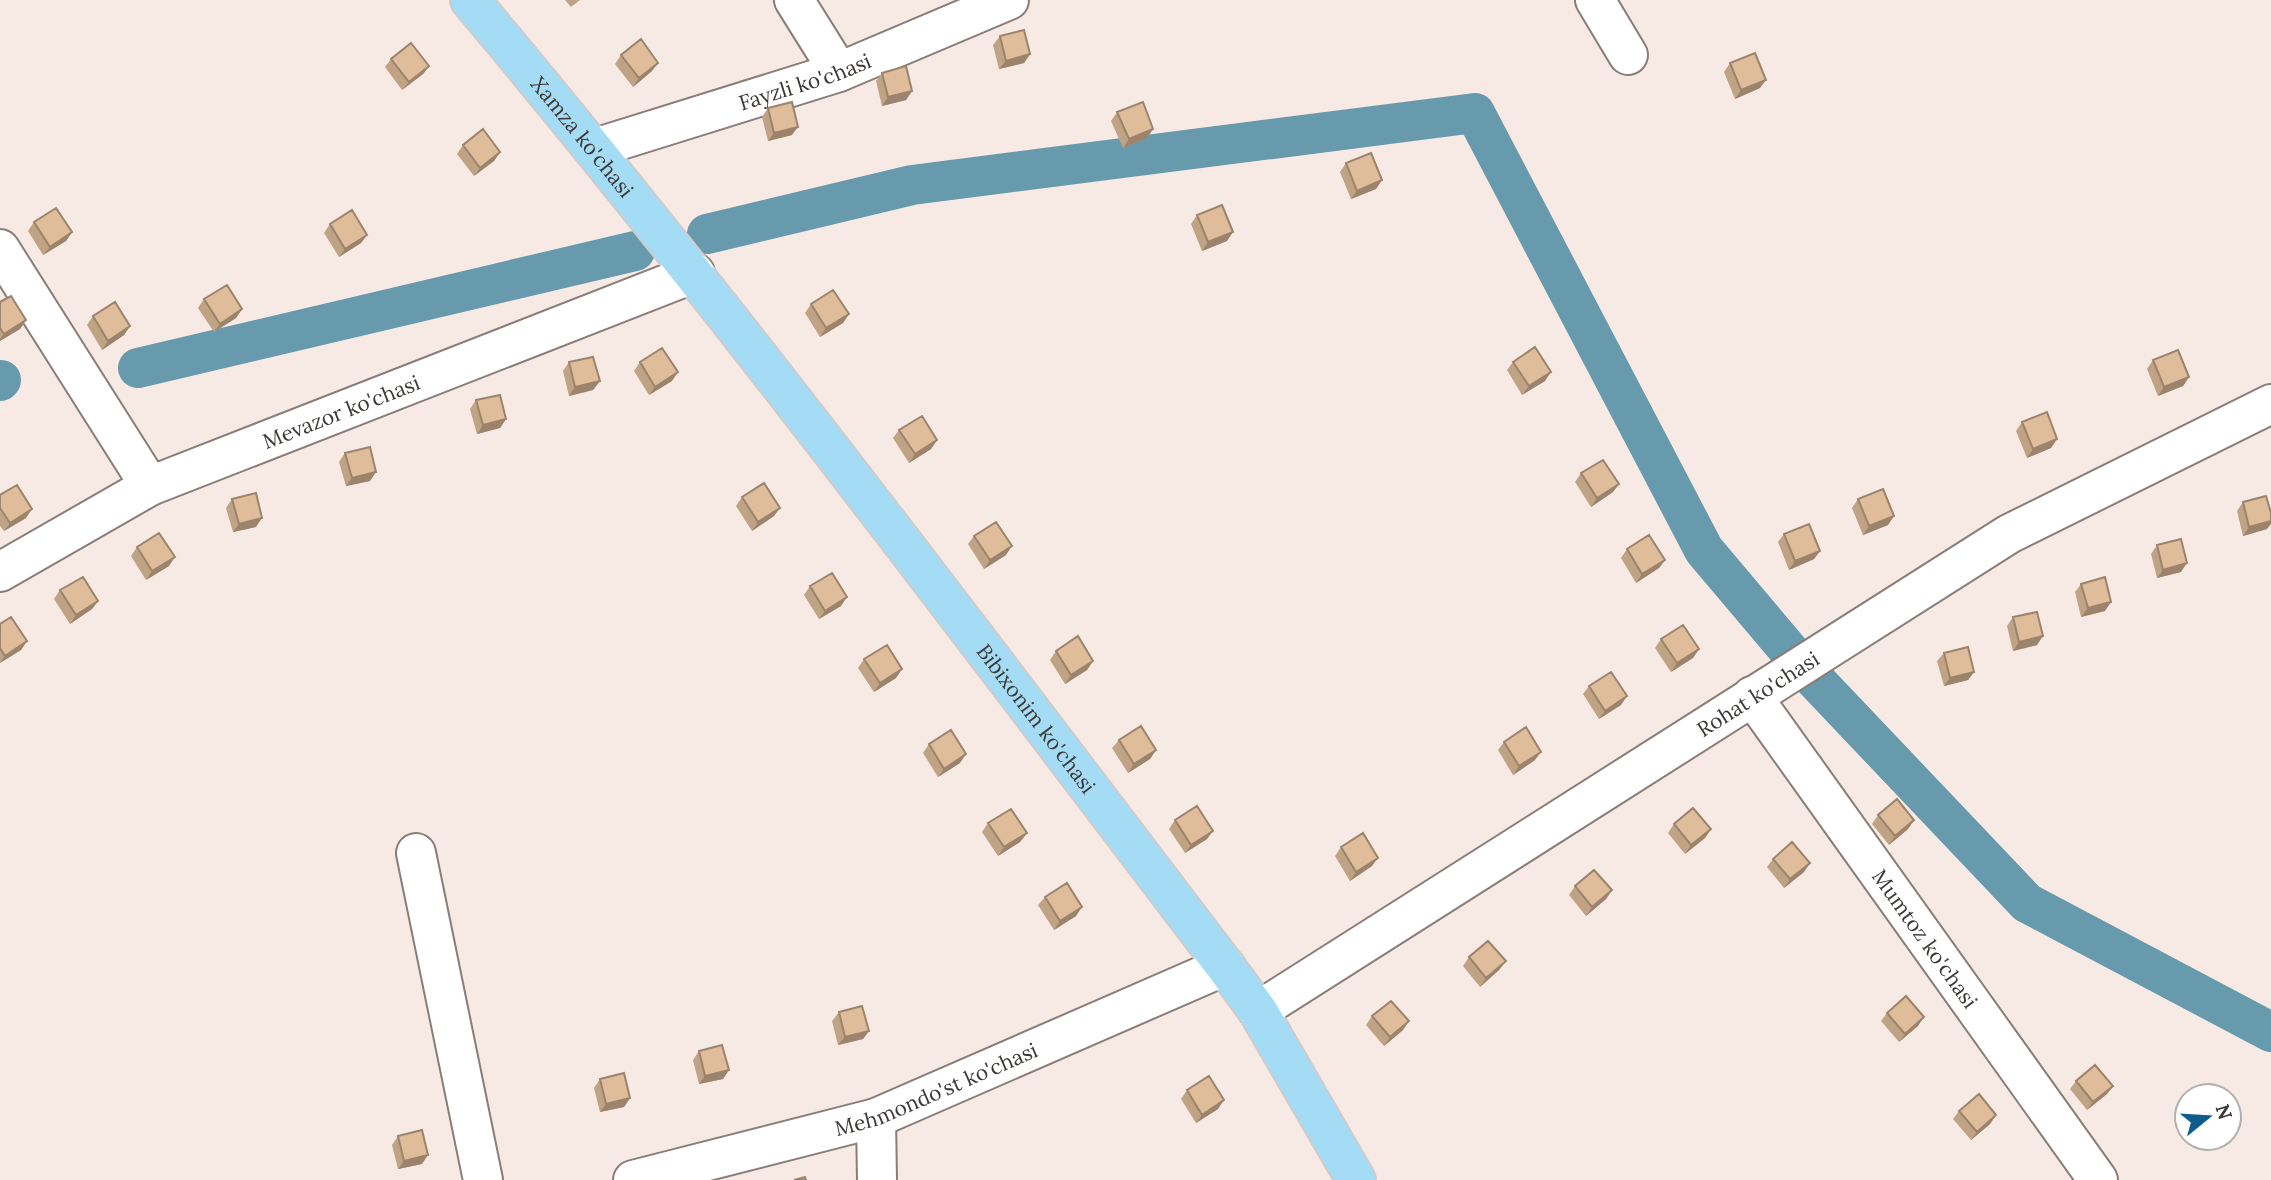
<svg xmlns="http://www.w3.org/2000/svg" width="2271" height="1180" font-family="Lora,serif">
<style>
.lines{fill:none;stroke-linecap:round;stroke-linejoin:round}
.canal{stroke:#669aac;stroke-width:40}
.minor-casing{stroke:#897d79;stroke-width:42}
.major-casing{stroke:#cdcbcb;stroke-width:42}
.minor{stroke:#fff;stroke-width:38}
.major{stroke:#a5dcf5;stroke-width:38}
.wall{fill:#c0a284}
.shaded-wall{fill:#9c846c}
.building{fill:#dfbc9a;stroke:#9c846c;stroke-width:2}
.labels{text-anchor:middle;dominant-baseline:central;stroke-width:5;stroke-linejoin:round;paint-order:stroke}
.street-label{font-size:21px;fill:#3d3836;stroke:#fff}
</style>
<rect width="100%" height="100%" fill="#f7eae5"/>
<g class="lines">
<path class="canal" d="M707 234 912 185 1475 113 1704 550 1801 665 2027 903 2271 1032
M138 368 635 251
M0 381 1 380"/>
<g class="minor-casing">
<g id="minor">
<path d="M794 0 839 72"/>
<path d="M1595 0 1628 55"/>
<path id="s1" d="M595 148 839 72 1009 0"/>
<path d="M0 249 150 486"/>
<path id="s2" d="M0 572 150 486 695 273"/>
<path id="s3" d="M1752 696 2098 1180"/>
<path d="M416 853 483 1180"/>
<path id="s4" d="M1258 1011 2009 534 2271 404"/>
<path d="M876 1118 877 1180"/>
<path id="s5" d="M633 1180 876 1118 1225 966"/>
</g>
</g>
<g class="major-casing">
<g id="major">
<path id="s6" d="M470 0C733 313 977 641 1225 966L1258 1011 1356 1180"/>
</g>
</g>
<use href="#minor" class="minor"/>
<use href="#major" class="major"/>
</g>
<path class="wall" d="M565 0H580L571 7Z
M1000 36 1030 54 1024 63 999 69 993 45Z
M621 55 652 71 633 87 615 64Z
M391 59 429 66 423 74 402 90 385 67Z
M1730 63 1760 88 1735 99 1724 72Z
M882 73 912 91 906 100 882 106 876 81Z
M768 108 792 135 768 141 762 117Z
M1117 112 1153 129 1147 138 1123 148 1111 121Z
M463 145 500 152 494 161 474 176 457 154Z
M1346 163 1382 180 1376 189 1351 199 1340 172Z
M1197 215 1227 241 1202 251 1191 224Z
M34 222 72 232 66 241 43 255 28 231Z
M330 224 367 235 361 243 339 257 324 233Z
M204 299 242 309 236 318 214 332 198 308Z
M0 302 26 320 20 329 0 341Z
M811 304 849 314 843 323 820 337 805 313Z
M93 316 130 326 124 335 102 350 87 325Z
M2153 360 2189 377 2183 386 2158 396 2147 369Z
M569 362 600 381 593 390 569 396 563 371Z
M640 362 672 381 649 395 634 371Z
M1513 362 1545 381 1522 395 1507 370Z
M476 400 506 419 500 428 477 434 470 409Z
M2022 422 2057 439 2051 448 2027 458 2016 431Z
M899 430 937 440 931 449 909 463 893 438Z
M345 453 370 481 346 486 339 462Z
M1581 473 1619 484 1613 492 1591 507 1575 482Z
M0 495 26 518 4 531 0 526Z
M742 497 774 516 752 531 736 506Z
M232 499 256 527 233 532 226 508Z
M1858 499 1894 516 1888 525 1863 535 1852 508Z
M2243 502 2267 529 2243 536 2237 511Z
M1784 534 1820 551 1814 559 1789 570 1778 542Z
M974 536 1006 555 984 569 968 544Z
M2157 545 2181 572 2157 578 2151 554Z
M137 547 169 566 146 580 131 556Z
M1627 549 1665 560 1659 568 1636 583 1621 558Z
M2081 584 2105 611 2081 617 2075 592Z
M810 586 841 606 819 619 804 595Z
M60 590 98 601 92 609 70 624 54 599Z
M2013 617 2037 645 2013 651 2007 626Z
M0 624 27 641 21 650 0 663Z
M1661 639 1699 649 1693 658 1671 672 1655 648Z
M1056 651 1093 661 1087 670 1065 684 1050 660Z
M1944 653 1974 672 1968 680 1944 686 1937 661Z
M864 659 902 669 896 678 874 692 858 668Z
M1589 686 1621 705 1599 719 1583 694Z
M1119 740 1156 750 1150 759 1128 773 1112 748Z
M1504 742 1535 760 1513 775 1498 750Z
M929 744 960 763 938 777 923 753Z
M1878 815 1914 820 1908 829 1889 845 1872 824Z
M1175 820 1207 839 1185 853 1169 829Z
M988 823 1027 833 1020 842 998 856 982 832Z
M1674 824 1711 829 1705 838 1685 854 1668 833Z
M1341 847 1372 866 1350 881 1335 856Z
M1773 859 1804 872 1784 888 1767 867Z
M1575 886 1612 890 1606 899 1586 916 1569 895Z
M1045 897 1076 916 1054 930 1038 905Z
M1469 957 1506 961 1499 970 1480 987 1463 966Z
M839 1012 869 1031 863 1039 838 1045 832 1021Z
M1887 1013 1918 1026 1899 1042 1881 1021Z
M1372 1016 1403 1030 1384 1046 1366 1025Z
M699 1051 729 1070 723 1079 699 1084 693 1060Z
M600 1079 630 1098 624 1107 600 1112 594 1088Z
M2076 1081 2113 1086 2107 1094 2087 1110 2070 1089Z
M1187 1090 1218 1109 1196 1123 1181 1099Z
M1959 1111 1996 1115 1990 1124 1971 1140 1953 1119Z
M398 1136 422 1164 398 1169 392 1145Z"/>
<path class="shaded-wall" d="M1030 54 1024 63 999 69 1006 61Z
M658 63 652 71 633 87 639 78Z
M429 66 423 74 402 90 409 82Z
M1766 80 1760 88 1735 99 1741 90Z
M912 91 906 100 882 106 888 97Z
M798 127 792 135 768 141 774 133Z
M1153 129 1147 138 1123 148 1129 139Z
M500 152 494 161 474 176 480 168Z
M1382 180 1376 189 1351 199 1357 191Z
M72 232 66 241 43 255 50 247Z
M1233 232 1227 241 1202 251 1208 242Z
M367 235 361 243 339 257 345 249Z
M242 309 236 318 214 332 220 324Z
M849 314 843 323 820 337 826 328Z
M26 320 20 329 0 341V339L4 334Z
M130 326 124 335 102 350 108 341Z
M678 372 672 381 649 395 655 387Z
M1551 372 1545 381 1522 395 1529 386Z
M2189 377 2183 386 2158 396 2164 387Z
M600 381 593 390 569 396 575 387Z
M506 419 500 428 477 434 483 425Z
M2057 439 2051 448 2027 458 2033 449Z
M937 440 931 449 909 463 915 454Z
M376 472 370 481 346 486 352 478Z
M1619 484 1613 492 1591 507 1597 498Z
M780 508 774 516 752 531 758 522Z
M32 509 26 518 4 531 10 523Z
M1894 516 1888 525 1863 535 1869 526Z
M262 518 256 527 233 532 239 524Z
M2271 521V524L2267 529 2243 536 2249 527Z
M1012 546 1006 555 984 569 990 560Z
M1820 551 1814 559 1789 570 1795 561Z
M175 557 169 566 146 580 152 571Z
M1665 560 1659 568 1636 583 1642 574Z
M2187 563 2181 572 2157 578 2163 570Z
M847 597 841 606 819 619 825 611Z
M98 601 92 609 70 624 76 615Z
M2111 602 2105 611 2081 617 2088 608Z
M2043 636 2037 645 2013 651 2019 642Z
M27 641 21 650 0 663 5 656Z
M1699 649 1693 658 1671 672 1677 663Z
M1093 661 1087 670 1065 684 1071 675Z
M902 669 896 678 874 692 880 683Z
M1974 672 1968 680 1944 686 1950 678Z
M1627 696 1621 705 1599 719 1605 711Z
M1156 750 1150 759 1128 773 1134 764Z
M1541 752 1535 760 1513 775 1519 766Z
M966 754 960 763 938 777 944 769Z
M1914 820 1908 829 1889 845 1895 836Z
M1711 829 1705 838 1685 854 1691 845Z
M1213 831 1207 839 1185 853 1191 845Z
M1027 833 1020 842 998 856 1004 847Z
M1378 858 1372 866 1350 881 1356 872Z
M1810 863 1804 872 1784 888 1790 879Z
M1612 890 1606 899 1586 916 1592 907Z
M1082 907 1076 916 1054 930 1060 921Z
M1506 961 1499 970 1480 987 1486 978Z
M1924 1017 1918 1026 1899 1042 1905 1034Z
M1409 1021 1403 1030 1384 1046 1390 1037Z
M869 1031 863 1039 838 1045 845 1037Z
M729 1070 723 1079 699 1084 705 1076Z
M2113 1086 2107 1094 2087 1110 2093 1102Z
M630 1098 624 1107 600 1112 606 1104Z
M1224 1100 1218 1109 1196 1123 1202 1115Z
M1996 1115 1990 1124 1971 1140 1977 1132Z
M428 1155 422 1164 398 1169 404 1161Z"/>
<path class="building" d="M1024 30 1030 54 1006 61 1000 36Z
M641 39 658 63 639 78 621 55Z
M411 43 429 66 409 82 391 59Z
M1755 53 1766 80 1741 90 1730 63Z
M906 66 912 91 888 97 882 73Z
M792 102 798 127 774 133 768 108Z
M1143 102 1153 129 1129 139 1117 112Z
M483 129 500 152 480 168 463 145Z
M1371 153 1382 180 1357 191 1346 163Z
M1222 205 1233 232 1208 242 1197 215Z
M56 208 72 232 50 247 34 222Z
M352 210 367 235 345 249 330 224Z
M227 285 242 309 220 324 204 299Z
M833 290 849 314 826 328 811 304Z
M11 296 26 320 4 334 0 328V302Z
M115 302 130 326 108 341 93 316Z
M1535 347 1551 372 1529 386 1513 362Z
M662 348 678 372 655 387 640 362Z
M2178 350 2189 377 2164 387 2153 360Z
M593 357 600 381 575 387 569 362Z
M500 395 506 419 483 425 476 400Z
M2047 412 2057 439 2033 449 2022 422Z
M922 416 937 440 915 454 899 430Z
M370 447 376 472 352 478 345 453Z
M1603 460 1619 484 1597 498 1581 473Z
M764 483 780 508 758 522 742 497Z
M17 485 32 509 10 523 0 508V495Z
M1883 489 1894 516 1869 526 1858 499Z
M256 493 262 518 239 524 232 499Z
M2266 496 2271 513V521L2249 527 2243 502Z
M996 522 1012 546 990 560 974 536Z
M1809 524 1820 551 1795 561 1784 534Z
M159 533 175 557 152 571 137 547Z
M1649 535 1665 560 1642 574 1627 549Z
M2181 539 2187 563 2163 570 2157 545Z
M832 573 847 597 825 611 810 586Z
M83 577 98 601 76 615 60 590Z
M2105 577 2111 602 2088 608 2081 584Z
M2037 612 2043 636 2019 642 2013 617Z
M11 617 27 641 5 656 0 648V624Z
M1683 625 1699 649 1677 663 1661 639Z
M1078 636 1093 661 1071 675 1056 651Z
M887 645 902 669 880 683 864 659Z
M1968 647 1974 672 1950 678 1944 653Z
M1611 672 1627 696 1605 711 1589 686Z
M1141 726 1156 750 1134 764 1119 740Z
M1526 727 1541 752 1519 766 1504 742Z
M951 730 966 754 944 769 929 744Z
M1897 799 1914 820 1895 836 1878 815Z
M1197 806 1213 831 1191 845 1175 820Z
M1693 808 1711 829 1691 845 1674 824Z
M1011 809 1027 833 1004 847 988 823Z
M1363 833 1378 858 1356 872 1341 847Z
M1792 842 1810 863 1790 879 1773 859Z
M1594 870 1612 890 1592 907 1575 886Z
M1067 883 1082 907 1060 921 1045 897Z
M1488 941 1506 961 1486 978 1469 957Z
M1906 996 1924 1017 1905 1034 1887 1013Z
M1391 1001 1409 1021 1390 1037 1372 1016Z
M862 1006 869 1031 845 1037 839 1012Z
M722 1045 729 1070 705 1076 699 1051Z
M2095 1065 2113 1086 2093 1102 2076 1081Z
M624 1073 630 1098 606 1104 600 1079Z
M1209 1076 1224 1100 1202 1115 1187 1090Z
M1979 1094 1996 1115 1977 1132 1959 1111Z
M422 1130 428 1155 404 1161 398 1136Z
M805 1177 806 1180H794Z"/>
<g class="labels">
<g class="street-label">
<text stroke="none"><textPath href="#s1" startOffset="220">Fayzli ko'chasi</textPath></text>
<text stroke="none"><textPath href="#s6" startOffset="177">Xamza ko'chasi</textPath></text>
<text stroke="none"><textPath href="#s2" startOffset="378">Mevazor ko'chasi</textPath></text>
<text stroke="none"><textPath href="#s4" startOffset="592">Rohat ko'chasi</textPath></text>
<text stroke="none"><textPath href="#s6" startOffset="915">Bibixonim ko'chasi</textPath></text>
<text stroke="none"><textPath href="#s3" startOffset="298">Mumtoz ko'chasi</textPath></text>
<text stroke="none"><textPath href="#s5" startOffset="317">Mehmondo'st ko'chasi</textPath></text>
</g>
</g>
<g transform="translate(2208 1117) rotate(72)"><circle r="33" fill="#ffffff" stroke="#b1afaf" stroke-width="2"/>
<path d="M0-5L12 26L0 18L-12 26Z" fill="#0e5b8e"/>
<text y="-10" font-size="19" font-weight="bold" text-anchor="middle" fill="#3d3836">N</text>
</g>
</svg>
